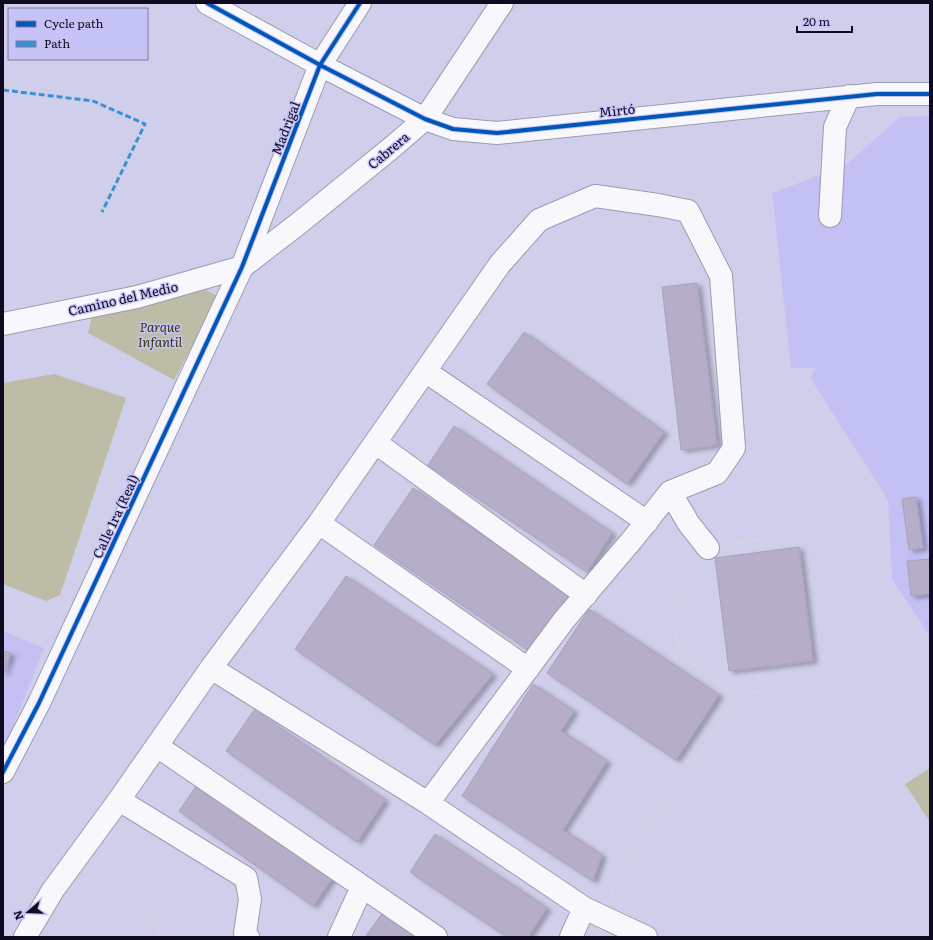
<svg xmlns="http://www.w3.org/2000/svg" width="933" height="940" font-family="Literata,serif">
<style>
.built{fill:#c3c0f4}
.green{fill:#bdbca7}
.building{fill:#b6aec9;stroke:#a8a2b9;filter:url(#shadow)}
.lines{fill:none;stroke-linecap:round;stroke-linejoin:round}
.minor-casing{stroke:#9c9bb2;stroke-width:24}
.path{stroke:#d5d5dd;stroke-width:2.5;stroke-dasharray:3 2;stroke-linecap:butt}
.minor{stroke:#f8f8fc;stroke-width:22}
.quiet{stroke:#3891d5;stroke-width:3;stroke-dasharray:6 3;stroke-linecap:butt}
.cycleway-casing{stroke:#c6c3f7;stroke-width:6}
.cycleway{stroke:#0057b8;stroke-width:4}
.labels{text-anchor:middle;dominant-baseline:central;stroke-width:3;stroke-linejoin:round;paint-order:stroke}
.street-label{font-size:13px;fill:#0e0b21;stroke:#c6c3f7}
.park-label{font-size:13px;font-style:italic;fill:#36350e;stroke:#c6c3f7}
</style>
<defs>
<filter id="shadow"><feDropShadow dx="4.5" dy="2.5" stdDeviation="2" flood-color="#0004"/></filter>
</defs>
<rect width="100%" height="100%" fill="#d0cfeb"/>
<path class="built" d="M930 116V636L892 579 888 500 811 379 815 368H791L772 193 815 177 840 170 900 117Z
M3 631 44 648 3 752Z"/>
<path class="green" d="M204 289 219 297 174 380 88 333 93 313Z
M54 374 126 398 60 595 46 601 3 584V383Z
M930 768V822L905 784Z"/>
<path class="building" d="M697 283 717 445 681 450 662 287Z
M524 332 664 432 627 484 487 384Z
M454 426 612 533 587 572 428 465Z
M413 488 570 595 531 652 374 545Z
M916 497 923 548 909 550 902 499Z
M799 547 813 661 729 671 715 558Z
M929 559 930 571V594L911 596 907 561Z
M346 576 493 674 435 745 295 649Z
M589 609 719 695 676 760 547 673Z
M3 651 11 653 4 673H3Z
M533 684 574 711 561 731 607 761 563 830 602 855 593 881 462 796Z
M254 710 385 800 357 842 226 751Z
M199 782 333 877 313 906 179 811Z
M435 834 547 908 528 937H507L410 872Z
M384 911 421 937H365Z"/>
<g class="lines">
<g class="minor-casing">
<path id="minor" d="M207 3 320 65 425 119 453 129 497 133 877 94H930
M830 216 835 127 849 96
M3 324 137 297 242 267 298 224 390 149 425 119 502 3
M425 371 647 522
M376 443 586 595
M319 523 528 669
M211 668 428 803 584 908 646 937
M157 746 436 937
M3 772 39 703 242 267 320 65 360 3
M119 800 246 878 250 899 245 933 248 937
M428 803 564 620 632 540 670 492 689 524 708 548
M25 937 53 890 119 800 211 668 319 523 500 264 539 220 595 196 658 205 688 211 721 276 734 448 717 473 670 492
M339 937 362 887
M571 937 584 908"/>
</g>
<path class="path" d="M727 545 764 538
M698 565 668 618 685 657 735 696 781 686
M133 890 157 921 160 937
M610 897 624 867 667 797 698 759 735 696"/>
<use href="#minor" class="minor"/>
<path class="quiet" d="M3 90 93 101 145 124 102 212"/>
<g class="cycleway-casing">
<path id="cycleway" d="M207 3 320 65 425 119 453 129 497 133 877 94H930
M3 772 39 703 242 267 320 65 360 3"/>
</g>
<use href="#cycleway" class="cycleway"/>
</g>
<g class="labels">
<g class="street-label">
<text transform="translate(617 110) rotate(-6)">Mirtó</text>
<text transform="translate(285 128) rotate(-69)">Madrigal</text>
<text transform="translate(388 150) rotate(-40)">Cabrera</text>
<text transform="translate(123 298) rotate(-13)">Camino del Medio</text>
<text transform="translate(115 516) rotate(-65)">Calle 1ra (Real)</text>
</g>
<g class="park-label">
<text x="160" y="326">Parque<tspan x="160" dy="15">Infantil</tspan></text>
</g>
</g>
<rect width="933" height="940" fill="none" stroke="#0e0b21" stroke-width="8"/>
<rect x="8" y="8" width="140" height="52" fill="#c6c3f7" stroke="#7c79a1"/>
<rect x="16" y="21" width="20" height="6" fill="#0057b8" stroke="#7c79a1"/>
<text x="44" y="28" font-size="12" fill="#0e0b21">Cycle path</text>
<rect x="16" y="41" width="20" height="6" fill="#3891d5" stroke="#7c79a1"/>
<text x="44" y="48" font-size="12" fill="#0e0b21">Path</text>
<g transform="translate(28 912) rotate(251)" stroke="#c6c3f7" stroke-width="3" paint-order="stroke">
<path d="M0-3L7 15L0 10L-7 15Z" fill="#0e0b21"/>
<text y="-6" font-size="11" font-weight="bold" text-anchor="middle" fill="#0e0b21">N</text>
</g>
<path d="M797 26v6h55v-6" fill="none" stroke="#0e0b21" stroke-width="2"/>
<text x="803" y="26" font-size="12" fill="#0e0b21" stroke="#c6c3f7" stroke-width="3" paint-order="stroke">20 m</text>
</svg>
